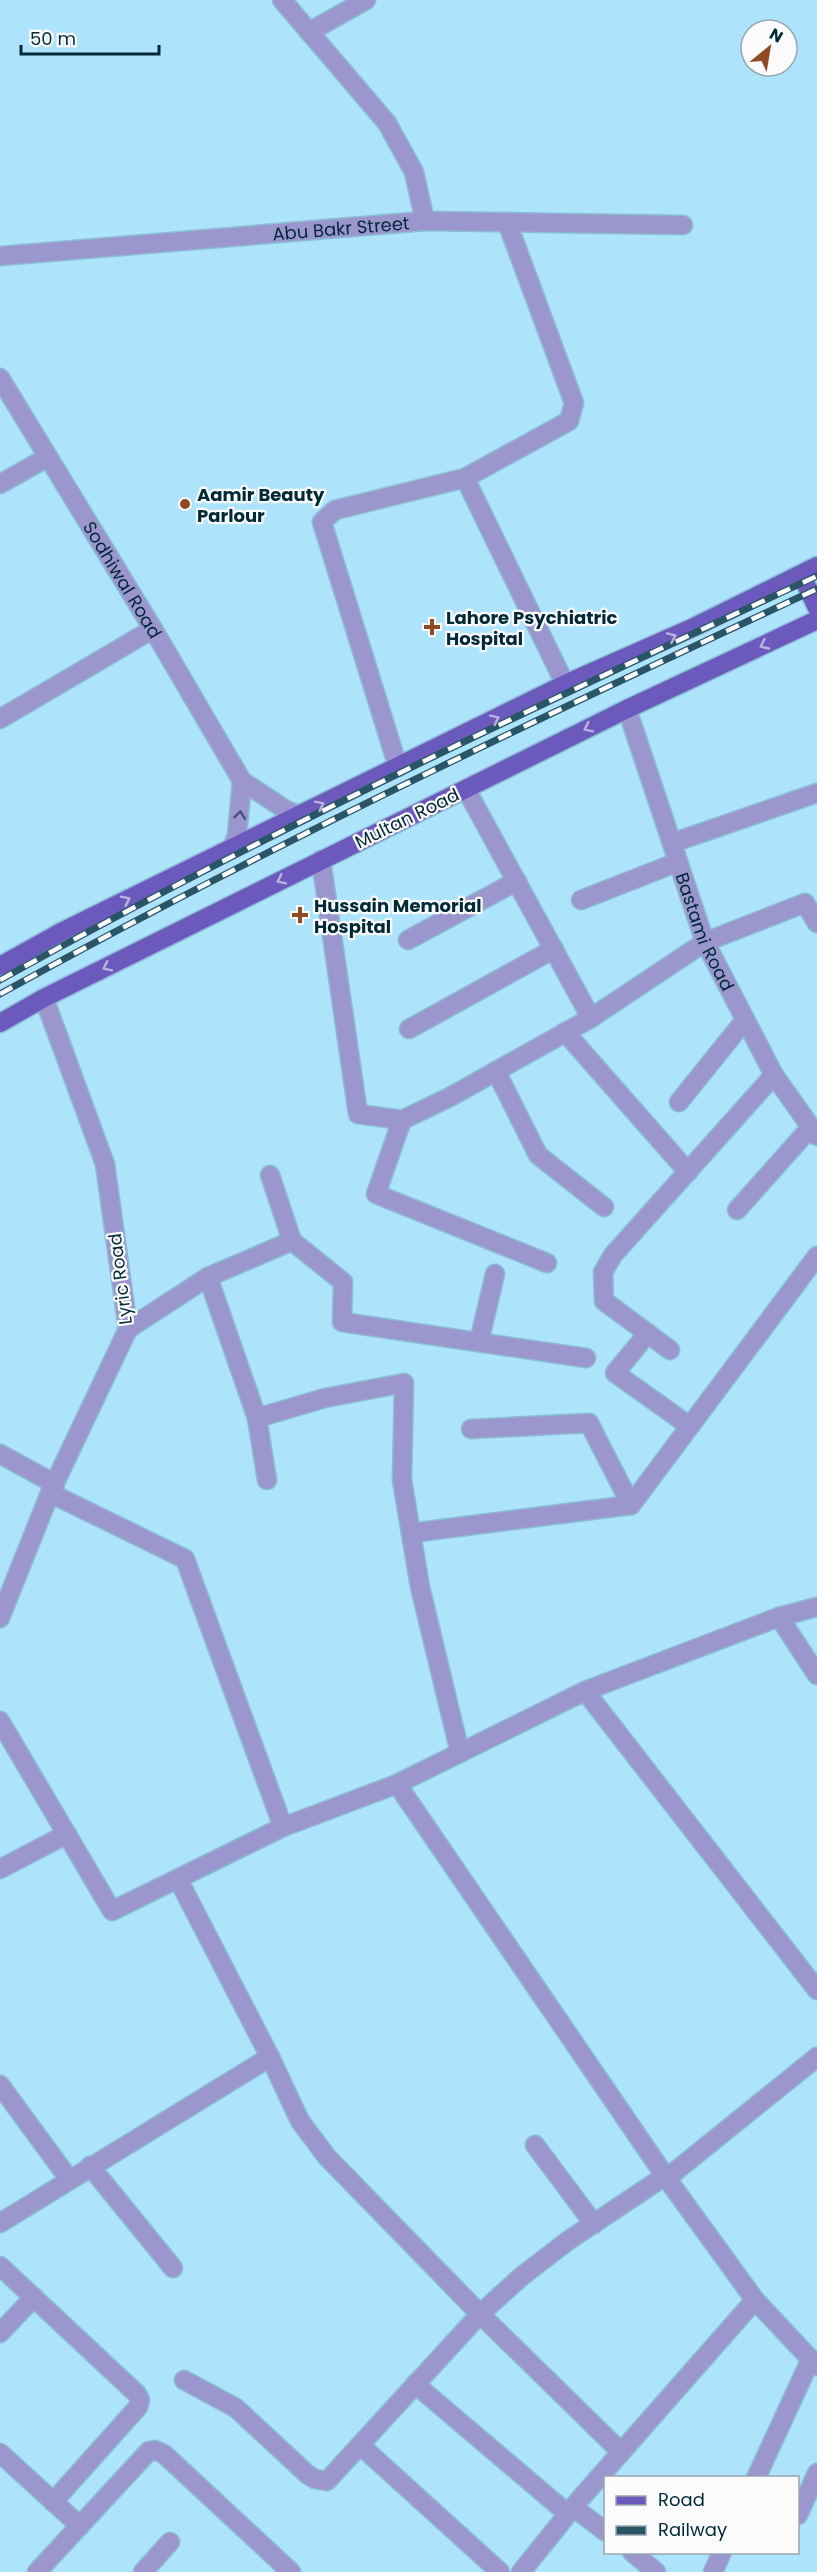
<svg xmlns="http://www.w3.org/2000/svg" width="817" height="2572" font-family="Poppins,sans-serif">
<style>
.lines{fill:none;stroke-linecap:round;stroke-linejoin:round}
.minor-casing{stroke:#8bbed5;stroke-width:21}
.major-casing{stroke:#8bbed5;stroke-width:21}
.minor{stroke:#9c96ce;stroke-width:18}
.major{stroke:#6b59bd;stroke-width:18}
.rail-casing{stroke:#295567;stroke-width:7}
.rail{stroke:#fbfbfb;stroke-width:4.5;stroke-dasharray:14;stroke-linecap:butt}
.oneway{stroke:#bab2df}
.oneway2{stroke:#3e5574}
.poi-dot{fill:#904a21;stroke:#fbfbfb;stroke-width:2}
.labels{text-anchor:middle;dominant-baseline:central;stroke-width:4.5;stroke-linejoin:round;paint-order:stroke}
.street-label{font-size:18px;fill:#002938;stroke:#fbfbfb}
.poi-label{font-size:18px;font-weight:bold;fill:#002938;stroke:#fbfbfb;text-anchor:start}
</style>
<rect width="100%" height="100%" fill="#aee3fc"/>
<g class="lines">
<g class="minor-casing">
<g id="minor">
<path d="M282 0 387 123 414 172 425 221"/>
<path d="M309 32 366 0"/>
<path d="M507 222 574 403 569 421 465 478 565 684"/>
<path id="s1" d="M0 256 425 221 683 225"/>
<path id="s2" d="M0 378 153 629 242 781 286 810 298 815"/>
<path d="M0 484 48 457"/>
<path id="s3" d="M627 709 705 942 774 1075 817 1136"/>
<path d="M0 719 153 629"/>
<path d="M398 767 322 522 335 510 465 478"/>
<path d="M466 789 591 1018"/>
<path d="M672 843 817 793"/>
<path d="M232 848 237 835 242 781"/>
<path d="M321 860 358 1114 402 1120 450 1097 591 1018 705 942 805 903 817 923"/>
<path d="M581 900 678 862"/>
<path d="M408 940 517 881"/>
<path d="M409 1029 554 949"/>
<path d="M565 1032 688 1172"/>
<path d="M496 1071 538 1155 604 1207"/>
<path d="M679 1102 745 1020"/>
<path d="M402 1120 376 1194 547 1263"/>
<path d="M270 1175 292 1241 343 1282 342 1322 586 1358"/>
<path d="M737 1210 811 1127"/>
<path d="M208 1277 257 1418 267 1480"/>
<path d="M128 1329 208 1277 292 1241"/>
<path d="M648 1333 615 1373 688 1425"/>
<path d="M479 1342 495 1274"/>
<path d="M670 1350 604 1301 603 1272 613 1255 774 1075"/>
<path d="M257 1418 325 1398 404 1383 402 1480 420 1587 460 1753"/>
<path d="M471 1429 589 1423 631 1505"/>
<path d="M0 1454 55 1484"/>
<path d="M50 1493 185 1559 283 1827"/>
<path d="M411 1533 631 1505 817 1256"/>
<path d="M779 1617 817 1675"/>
<path d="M0 1618 50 1493 128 1329 105 1164 44 998"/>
<path d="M585 1691 817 1990"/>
<path d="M0 1721 112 1911 283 1827 397 1784 585 1691 779 1617 817 1607"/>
<path d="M397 1784 665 2176 755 2300 817 2366"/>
<path d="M0 1869 67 1834"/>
<path d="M178 1879 270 2057 300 2121 327 2157 480 2314 621 2452"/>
<path d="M0 2085 69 2179"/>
<path d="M535 2145 594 2224"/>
<path d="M90 2166 173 2268"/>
<path d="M667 2178 817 2057"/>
<path d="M0 2223 270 2057"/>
<path d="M0 2266 137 2394 140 2400 138 2407 53 2502"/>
<path d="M0 2333 34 2297"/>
<path d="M184 2380 236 2408 307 2474 315 2479 327 2481 480 2314 522 2276 569 2240 665 2176"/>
<path d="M415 2384 568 2514"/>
<path d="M360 2445 500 2572"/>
<path d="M0 2453 80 2526"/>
<path d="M756 2478 811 2359"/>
<path d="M573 2507 606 2532"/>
<path d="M798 2515 817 2473"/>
<path d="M632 2552 656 2572"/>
<path d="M37 2572 149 2451 155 2450 164 2454 291 2572"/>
<path d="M143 2572 170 2542"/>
<path d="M521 2572 580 2499 755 2300"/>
<path d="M713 2572 722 2552"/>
</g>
</g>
<g class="major-casing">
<path id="major" d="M801 574 817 608
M0 966 61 932 565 684 694 627 817 566
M0 1023 44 998 627 709 817 620"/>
</g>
<use href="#minor" class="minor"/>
<use href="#major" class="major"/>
<g class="rail-casing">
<path id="rail" d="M0 980C266 832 541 704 817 576
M0 994C266 847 541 717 817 589"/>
</g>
<use href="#rail" class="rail"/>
</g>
<defs><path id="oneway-chevron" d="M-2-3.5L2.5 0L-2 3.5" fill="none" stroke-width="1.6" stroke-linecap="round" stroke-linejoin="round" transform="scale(1.5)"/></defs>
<g class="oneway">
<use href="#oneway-chevron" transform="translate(672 637) rotate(-24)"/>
<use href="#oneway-chevron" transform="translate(764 645) rotate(155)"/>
<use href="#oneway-chevron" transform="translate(495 719) rotate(-26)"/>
<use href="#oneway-chevron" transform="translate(588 728) rotate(154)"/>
<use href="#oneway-chevron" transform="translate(320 805) rotate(-26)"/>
<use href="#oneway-chevron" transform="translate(281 880) rotate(154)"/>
<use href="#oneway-chevron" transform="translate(126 900) rotate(-26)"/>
<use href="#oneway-chevron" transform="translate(107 967) rotate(154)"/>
</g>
<use class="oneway2" href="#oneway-chevron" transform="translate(240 815) rotate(-83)"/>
<g class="poi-dot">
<circle cx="185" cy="504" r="6"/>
<path d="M429 618h6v6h6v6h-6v6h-6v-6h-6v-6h6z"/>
<path d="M297 906h6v6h6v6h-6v6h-6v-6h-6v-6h6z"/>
</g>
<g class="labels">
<g class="street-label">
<text stroke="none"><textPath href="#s1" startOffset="342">Abu Bakr Street</textPath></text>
<text stroke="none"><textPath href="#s2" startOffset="236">Sodhiwal Road</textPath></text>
<text transform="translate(407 818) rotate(-26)">Multan Road</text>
<text stroke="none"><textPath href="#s3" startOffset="236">Bastami Road</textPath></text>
<text transform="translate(120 1279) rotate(-97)">Lyric Road</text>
</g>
<g class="poi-label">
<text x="197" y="494">Aamir Beauty<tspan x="197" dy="21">Parlour</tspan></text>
<text x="446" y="617">Lahore Psychiatric<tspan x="446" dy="21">Hospital</tspan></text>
<text x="314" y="905">Hussain Memorial<tspan x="314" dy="21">Hospital</tspan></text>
</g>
</g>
<rect x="604" y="2476" width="195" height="78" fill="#fbfbfb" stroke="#97a7ad" stroke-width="1.5"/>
<rect x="616" y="2496" width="30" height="9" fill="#6b59bd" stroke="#97a7ad" stroke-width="1.5"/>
<text x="658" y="2506" font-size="18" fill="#002938">Road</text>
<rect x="616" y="2526" width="30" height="9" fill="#295567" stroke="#97a7ad" stroke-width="1.5"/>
<text x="658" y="2536" font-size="18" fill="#002938">Railway</text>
<g transform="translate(769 48) rotate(30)"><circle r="28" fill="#fbfbfb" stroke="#97a7ad" stroke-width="1.5"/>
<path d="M0-4.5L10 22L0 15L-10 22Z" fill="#904a21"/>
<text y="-9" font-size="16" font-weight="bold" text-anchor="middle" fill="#002938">N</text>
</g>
<path d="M21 45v9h138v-9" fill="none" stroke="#002938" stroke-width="3"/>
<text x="30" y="45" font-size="18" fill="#002938" stroke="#fbfbfb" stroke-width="4.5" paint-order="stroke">50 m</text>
</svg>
